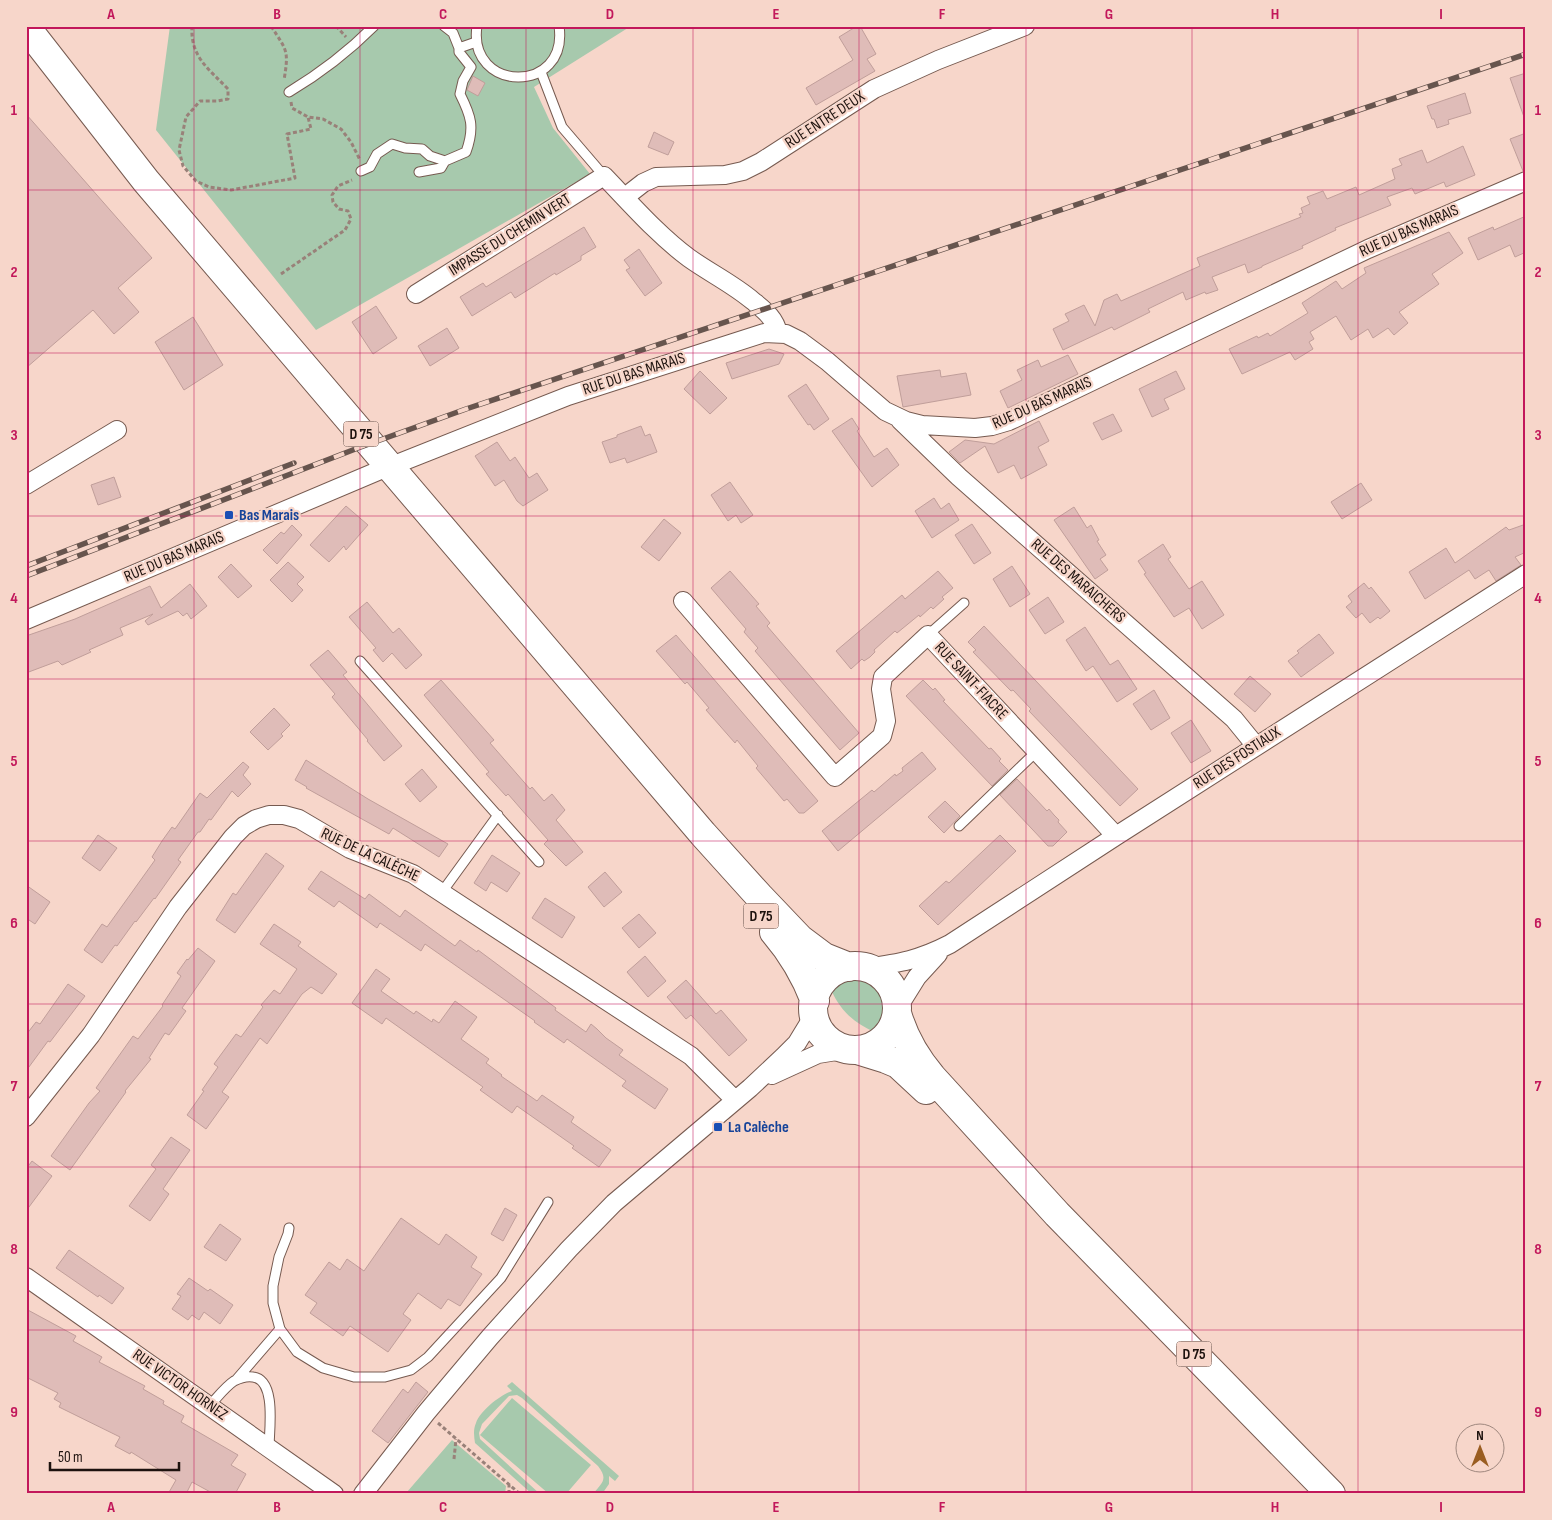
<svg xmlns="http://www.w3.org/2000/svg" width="1552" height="1520" font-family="'Sofia Sans Condensed',sans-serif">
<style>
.green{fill:#a7c9ad}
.building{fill:#dfbcb8;stroke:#c09e9a}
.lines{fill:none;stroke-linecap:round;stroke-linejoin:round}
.service-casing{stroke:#765a50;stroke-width:11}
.minor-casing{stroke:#765a50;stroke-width:20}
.primary-casing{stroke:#765a50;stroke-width:30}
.path{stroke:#998179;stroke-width:3;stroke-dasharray:4 2.5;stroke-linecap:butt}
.service{stroke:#fff;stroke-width:9}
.minor{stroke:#fff;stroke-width:18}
.primary{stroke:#fff;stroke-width:28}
.rail-casing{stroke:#67554e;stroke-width:5.5}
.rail{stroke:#f7d6ca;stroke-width:4;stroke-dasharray:11;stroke-linecap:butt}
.grid{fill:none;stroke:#c2185b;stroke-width:1;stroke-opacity:0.55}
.transit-dot{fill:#1a4fb4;stroke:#f7d6ca;stroke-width:2}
.labels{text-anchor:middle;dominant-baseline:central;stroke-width:4.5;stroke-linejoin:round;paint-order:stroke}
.shield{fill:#f7d6ca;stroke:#5e4d46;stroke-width:1}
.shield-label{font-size:15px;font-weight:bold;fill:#1d120e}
.street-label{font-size:16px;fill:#1d120e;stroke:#f7d6ca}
.transit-label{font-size:16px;font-weight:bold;fill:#164399;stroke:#f7d6ca;text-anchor:start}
.neatline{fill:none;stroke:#c2185b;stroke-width:2}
.grid-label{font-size:16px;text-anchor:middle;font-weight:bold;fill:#c2185b}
</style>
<rect width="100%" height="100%" fill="#f7d6ca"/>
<path class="green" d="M170 26H631L534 87 553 128 590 174 316 330 156 130Z
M851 979C882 978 896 1011 874 1032 853 1022 841 1011 831 990L840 983Z
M512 1382 619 1476 615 1481 609 1476V1484L602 1494H593C603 1482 608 1479 598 1466L522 1398 517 1395 509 1396 482 1424 479 1433 480 1439 540 1494H532L475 1443C474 1436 473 1430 476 1423 480 1411 500 1395 512 1391L507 1386Z
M512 1398 591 1465 566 1494H549L480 1435Z
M452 1440 506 1486 505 1494H409L407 1492Z"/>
<path class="building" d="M857 26H860L876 54 867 59 875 71 816 105 806 88 853 60 839 37Z
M1526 73V117H1524L1510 78Z
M473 76 485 83 478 96 467 90Z
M1465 93 1471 113 1448 120 1449 124 1437 128 1434 119H1432L1427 106Z
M26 114 152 258 118 288 139 312 114 334 93 310 26 368Z
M654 132 674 142 668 155 648 147Z
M1526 133V171H1523L1510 139Z
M1463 146 1475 175 1446 187 1444 182 1415 194 1412 188 1387 197 1391 205 1335 228 1336 230 1302 246 1303 248 1262 266V267L1248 273 1245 264 1212 277 1218 290 1206 294 1205 292 1186 300 1183 292 1148 309 1150 312 1114 330 1112 327 1063 350 1053 329 1069 321 1065 314 1084 305 1095 326 1104 300 1117 294 1121 301 1200 266 1197 258 1301 217 1299 214 1303 213 1301 208 1310 204 1307 197 1323 191 1327 199 1356 187 1359 195 1395 179 1392 169 1402 165 1399 159 1422 150 1427 163Z
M1526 216V252L1515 257 1510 245 1478 260 1468 238 1493 227 1494 230Z
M584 227 596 247 581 256V260L556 275 555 273 515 298 511 292 472 316 460 297 483 283 486 287Z
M1449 232 1463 253 1432 274 1439 284 1399 312 1408 323 1394 335 1388 328 1373 338 1368 329 1351 340 1336 316 1310 332 1314 339 1309 342 1313 349 1295 360 1290 352 1242 374 1229 349 1257 336 1258 338 1268 333 1270 336 1308 313 1302 303 1336 281 1342 289 1366 273 1364 268Z
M639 249 662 283 645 296 626 270 630 268 624 260Z
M376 306 397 338 373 354 352 322Z
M193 317 223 365 184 390 155 342Z
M447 328 459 348 430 366 418 346Z
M769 349 784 354 779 364 732 379 726 363Z
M1068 355 1078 374 1008 408 1000 391 1022 380 1017 370 1038 360 1041 367Z
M940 370 941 377 966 373 971 395 903 407 897 376Z
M700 371 727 398 710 414 684 389Z
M1176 371 1185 389 1164 399 1169 409 1152 417 1139 389Z
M806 384 829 419 814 430 810 424 808 425 788 396Z
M1113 414 1122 431 1102 440 1093 423Z
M852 418 859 429 857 431 874 457 887 448 899 465 872 487 832 431Z
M1039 421 1049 441 1038 447 1047 465 1021 479 1014 465 998 473 985 446 960 463 949 452 965 440 994 444Z
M641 426 645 436 650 434 657 452 627 463 625 458 610 463 602 442 617 437V435Z
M497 442 510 461 515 457 529 478 537 473 548 490 523 506 517 501 504 480 495 486 475 456Z
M114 477 121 497 98 505 91 485Z
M730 482 753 515 741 523 736 515 728 521 711 495Z
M1361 483 1372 500 1342 519 1331 502Z
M934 498 941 509 949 503 959 520 932 538 915 511Z
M346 506 368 525 346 550 344 546 329 562 310 545Z
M1074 507 1087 528 1091 525 1099 540 1097 541 1106 555 1100 559 1108 570 1095 579 1054 520Z
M664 519 681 533 659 561 641 547Z
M972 524 991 553 974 564 955 535Z
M1526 524V552L1515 557 1521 565 1496 581 1489 570 1475 579 1469 570 1425 599 1409 572 1446 548 1455 563 1506 527 1509 530Z
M292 525 302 535 277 564 263 550 281 532 284 534Z
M1163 544 1171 557 1168 559 1189 589 1202 581 1224 615 1202 629 1189 608 1174 617 1144 574 1146 573 1138 561Z
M288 562 304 577 297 584 303 590 292 602 270 580Z
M231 564 252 586 238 598 218 577Z
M1012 566 1030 594 1010 607 993 579Z
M730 571 759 604 756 606 770 623 767 626 859 733 840 750 755 651 758 648 744 632 746 629 711 588Z
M938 571 953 588 942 597 944 599 933 609 931 607 920 617 919 615 897 633 895 631 874 650 875 652 870 657 864 661 862 659 851 669 836 651 902 595 905 599Z
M1364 583 1369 589 1371 587 1390 611 1380 619 1378 617 1370 623 1362 613 1356 618 1346 607 1352 602 1348 596Z
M190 584 207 606 191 619 187 613 183 616 178 611 148 625 145 621 153 614 120 628 123 635 89 650 91 652 62 665 58 661 26 673V636L75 619 150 586 161 608Z
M1048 597 1064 622 1045 634 1029 610Z
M367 602 393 633 399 628 422 655 406 669 392 653 383 662 373 650 376 648 349 617Z
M984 626 1138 789 1120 806 1029 711 1031 709 1013 690 1011 691 973 652 976 650 968 642Z
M1085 627 1110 665 1118 660 1137 689 1117 702 1093 666 1086 671 1066 640Z
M1319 634 1334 653 1301 677 1288 661 1299 653 1297 651Z
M676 635 818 801 804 813H799L787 799 784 801 756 768 758 766 737 740 735 743 706 710 709 708 687 682 685 684 656 651Z
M328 650 347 672 343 675 402 746 384 761 367 741 368 740 332 697 335 694 310 665Z
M1250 676 1271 694 1255 712 1234 694Z
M441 680 494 740 490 743 530 789 532 787 544 801 552 794 565 810 556 820 583 852 566 866 544 844 548 840 508 794 506 796 486 774 489 772 424 695Z
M923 680 933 690 935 688 945 700 943 701 965 724 989 749 991 748 1001 759 999 761 1008 770 992 786 906 696Z
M1154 690 1170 718 1151 730 1133 704Z
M274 708 290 725 281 734 283 736 268 750 250 732Z
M1191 720 1211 751 1191 763 1171 733Z
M922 752 936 769 838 851 822 831 872 790 874 792 895 774 896 776 903 771 902 768Z
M306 760 368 799 448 844 439 857 393 828 389 834 306 788 307 787 295 780Z
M243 762 249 767 243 775 251 784 238 797 232 791 211 820 209 819 200 832H198L178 860 181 862 155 899 154 898 136 922 135 921 117 946 115 945 102 963 84 950 102 924 107 927 155 860 152 857 162 841 172 827 175 829 200 793 207 798Z
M422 769 437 787 420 802 405 784Z
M1017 779 1047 811 1049 809 1054 815 1059 820 1058 822 1067 832 1053 846H1048L1000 795Z
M945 801 960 816 944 833 928 817Z
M98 835 117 848 100 871 82 858Z
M1000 835 1016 851 938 925 919 906 946 881 949 883Z
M266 853 284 866 235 933 216 920 233 893 236 895Z
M492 855 520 873 507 892 491 882 486 891 474 883Z
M321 871 365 899 369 894 400 917 405 910 455 946 460 940 477 952 478 950 556 1008 555 1010 586 1032 591 1024 597 1029 606 1038 623 1050 619 1055 668 1089 655 1109 622 1086 626 1081 567 1039 564 1043 534 1022 535 1021 425 944 421 951 380 923 377 928 339 901 334 907 308 889Z
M605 872 622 892 604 907 588 887Z
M26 885 50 902 35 924 26 918Z
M545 898 575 917 562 938 532 918Z
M639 914 656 933 639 948 622 928Z
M274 924 301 942 298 946 337 974 322 994 311 987 302 994 267 1044 260 1038 222 1092 229 1097 206 1129 187 1115 204 1091 202 1090 218 1067 214 1064 236 1034 241 1037 263 1007 261 1005 274 990 280 994 297 969 260 944Z
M198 948 215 961 182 1008 186 1011 169 1035 165 1033 149 1058 151 1059 125 1091 126 1092 70 1170 51 1156 89 1103 100 1091 96 1088 133 1036 138 1039 163 1006 162 1005 181 976 177 973 187 959 188 960Z
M645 956 666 981 648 997 627 972Z
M376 969 390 979 381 991 414 1014 416 1011 432 1022 433 1019 439 1023 455 1001 477 1017 461 1039 489 1059 486 1063 502 1075 501 1076 537 1101 542 1095 574 1117 571 1122 611 1150 599 1167 572 1148 574 1146 517 1106 512 1113 480 1090 483 1087 386 1018 382 1024 352 1003Z
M686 980 716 1014 721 1010 747 1040 729 1056 691 1015 686 1019 667 997Z
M68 984 85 996 50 1042 48 1041 26 1071V1035L36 1022 40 1024Z
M171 1137 190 1150 163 1189 169 1194 150 1221 129 1206 156 1169 151 1165Z
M32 1161 52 1176 26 1211V1169Z
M505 1208 517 1215 503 1241 491 1234Z
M401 1218 439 1245 446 1234 477 1257 471 1267 482 1274 460 1306 448 1299 441 1309 418 1293 403 1314 411 1320 388 1352 350 1326 343 1336 310 1313 317 1303 305 1295 329 1262 340 1270 347 1259 364 1271Z
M220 1224 241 1239 226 1261 204 1247Z
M69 1250 124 1288 112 1304 99 1295 98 1297 56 1268Z
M189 1278 208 1291 210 1289 233 1305 220 1324 204 1312 199 1320 192 1315 188 1320 172 1309 181 1296 177 1294Z
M26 1309 76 1336 73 1341 102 1357 99 1362 145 1386 143 1389 164 1401 163 1404 184 1416 181 1422 238 1455 231 1465 246 1474 235 1494H214L192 1482 186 1494H168L176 1480 131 1452 130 1454 115 1446 120 1437 59 1407 61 1403 54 1399 58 1393 26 1377Z
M416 1382 428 1392 388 1443 372 1431 403 1389 408 1393Z"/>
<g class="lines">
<g class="service-casing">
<path id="service" d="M444 26 453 33 459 48 476 42
M477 26C467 93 569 95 559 26
M541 72 562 127 604 176
M289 92C319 74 349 51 374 26
M361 171 370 167 377 154 392 144 405 148 422 149 430 156 445 161
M419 172 441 168 445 161 466 152C475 127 471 116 460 94L463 81 471 67 459 52V48
M928 635 964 603
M360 661 539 862
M959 826 1037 751
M442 892 498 815
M289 1228 288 1234 279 1257 273 1286V1303L280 1329 297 1352 323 1368 354 1377H385L411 1370 428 1357 501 1278 548 1202
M236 1380 280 1329
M209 1406C217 1398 225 1387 234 1381 240 1378 247 1376 253 1377 277 1380 269 1431 269 1448"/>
</g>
<g class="minor-casing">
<path id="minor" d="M625 197 643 183 656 177 725 175 743 171 761 162 874 89 938 60 1025 26
M416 294 604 176C631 204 658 235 689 258 710 273 733 284 753 301 764 310 775 318 778 333
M900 420 959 477 1234 719 1256 746
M389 467 568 396 764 333 786 334 800 341 827 361 885 411 906 421 922 425 975 428 992 426 1009 421 1368 249 1526 181
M26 485 117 430
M683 601 835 777 882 736 886 721 881 689 883 677 928 635 1116 836
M26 620 378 471
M866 968C900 963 919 960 950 944L1116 836 1526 574
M897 1009 917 977 938 954
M772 1075 818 1054 849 1049
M26 1117 91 1035 178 907 233 837 244 826 256 819 269 815H284L299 819 350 849 413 874 691 1056 735 1100
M26 1277 334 1494
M363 1494 426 1413 490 1337 569 1249 614 1203 750 1088 783 1057 797 1043 814 1015"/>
</g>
<g class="primary-casing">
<path id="primary" d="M26 27 146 181 703 834 759 896 800 939 824 957 849 967
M774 932C792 953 805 975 815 1001
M813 1008a42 42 0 1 1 84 0a42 42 0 1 1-84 0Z
M897 1013C904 1038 916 1058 932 1077L1057 1214 1331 1494
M857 1050 886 1059 898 1064 926 1090"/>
</g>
<path class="path" d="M192 26C190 57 209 69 228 89V99L217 101H200L186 117 179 150 183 166 196 181 209 187 231 190 295 178 287 134 311 129 308 117
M271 26C287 51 289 50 284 80
M336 26 346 37
M291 102 292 108 308 117 323 119 341 129 351 142 360 160
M281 274 345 230 351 219 348 211 339 209 333 202 332 195 338 186 352 180
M438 1423 520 1494
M454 1459 456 1439
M509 1494V1485"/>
<use href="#service" class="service"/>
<use href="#minor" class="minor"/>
<use href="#primary" class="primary"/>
<g class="rail-casing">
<path id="rail" d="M26 566 294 463
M26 576 358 448 466 409 1526 54"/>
</g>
<use href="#rail" class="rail"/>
</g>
<path class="grid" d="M194 26V1494M360 26V1494M526 26V1494M693 26V1494M859 26V1494M1026 26V1494M1192 26V1494M1358 26V1494M26 190H1526M26 353H1526M26 516H1526M26 679H1526M26 841H1526M26 1004H1526M26 1167H1526M26 1330H1526"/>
<g class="transit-dot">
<rect x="224" y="510" width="10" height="10" rx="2.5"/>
<rect x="713" y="1122" width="10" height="10" rx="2.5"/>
</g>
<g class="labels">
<g class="shield">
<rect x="343.5" y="421.5" width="35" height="25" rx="4"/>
<rect x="743.5" y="903.5" width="35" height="25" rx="4"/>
<rect x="1176.5" y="1341.5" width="35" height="25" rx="4"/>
</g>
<g class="shield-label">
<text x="361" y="434">D 75</text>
<text x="761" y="916">D 75</text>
<text x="1194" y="1354">D 75</text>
</g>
<g class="street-label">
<text transform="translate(825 120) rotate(-33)">RUE ENTRE DEUX</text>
<text transform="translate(1409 231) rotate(-24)">RUE DU BAS MARAIS</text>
<text transform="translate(510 235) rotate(-32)">IMPASSE DU CHEMIN VERT</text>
<text transform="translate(634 374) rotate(-18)">RUE DU BAS MARAIS</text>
<text transform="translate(1042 403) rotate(-24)">RUE DU BAS MARAIS</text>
<text transform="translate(174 557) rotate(-23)">RUE DU BAS MARAIS</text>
<text transform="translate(1078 581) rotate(41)">RUE DES MARAICHERS</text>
<text transform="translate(971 681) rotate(47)">RUE SAINT-FIACRE</text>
<text transform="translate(1237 758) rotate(-33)">RUE DES FOSTIAUX</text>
<text transform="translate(370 855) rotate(25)">RUE DE LA CALÈCHE</text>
<text transform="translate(180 1385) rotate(35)">RUE VICTOR HORNEZ</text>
</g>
<g class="transit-label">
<text x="239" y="515">Bas Marais</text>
<text x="728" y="1127">La Calèche</text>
</g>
</g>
<rect width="1552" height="1520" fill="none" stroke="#f7d6ca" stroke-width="55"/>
<g transform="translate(1480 1448)"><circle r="24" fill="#f7d6ca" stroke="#a0887f"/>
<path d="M0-4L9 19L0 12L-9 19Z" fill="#9a5d21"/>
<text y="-8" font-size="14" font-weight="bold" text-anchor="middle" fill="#1d120e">N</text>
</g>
<path d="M50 1462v8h129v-8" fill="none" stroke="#1d120e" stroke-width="2.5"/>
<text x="58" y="1462" font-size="15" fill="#1d120e" stroke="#f7d6ca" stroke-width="4" paint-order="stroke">50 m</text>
<rect x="28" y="28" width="1496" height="1464" class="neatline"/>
<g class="grid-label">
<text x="111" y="19">A</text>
<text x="277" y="19">B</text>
<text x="443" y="19">C</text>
<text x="610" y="19">D</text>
<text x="776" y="19">E</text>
<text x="942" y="19">F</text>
<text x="1109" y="19">G</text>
<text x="1275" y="19">H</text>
<text x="1441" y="19">I</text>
<text x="14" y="115">1</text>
<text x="1538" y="115">1</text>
<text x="14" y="277">2</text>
<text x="1538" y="277">2</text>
<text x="14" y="440">3</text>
<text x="1538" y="440">3</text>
<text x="14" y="603">4</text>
<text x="1538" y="603">4</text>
<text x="14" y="766">5</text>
<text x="1538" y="766">5</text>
<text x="14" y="928">6</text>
<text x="1538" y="928">6</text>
<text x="14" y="1091">7</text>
<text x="1538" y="1091">7</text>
<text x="14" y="1254">8</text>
<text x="1538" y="1254">8</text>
<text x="14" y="1417">9</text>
<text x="1538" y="1417">9</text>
<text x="111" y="1512">A</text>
<text x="277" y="1512">B</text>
<text x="443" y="1512">C</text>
<text x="610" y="1512">D</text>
<text x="776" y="1512">E</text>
<text x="942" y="1512">F</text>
<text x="1109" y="1512">G</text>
<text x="1275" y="1512">H</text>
<text x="1441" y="1512">I</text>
</g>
</svg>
